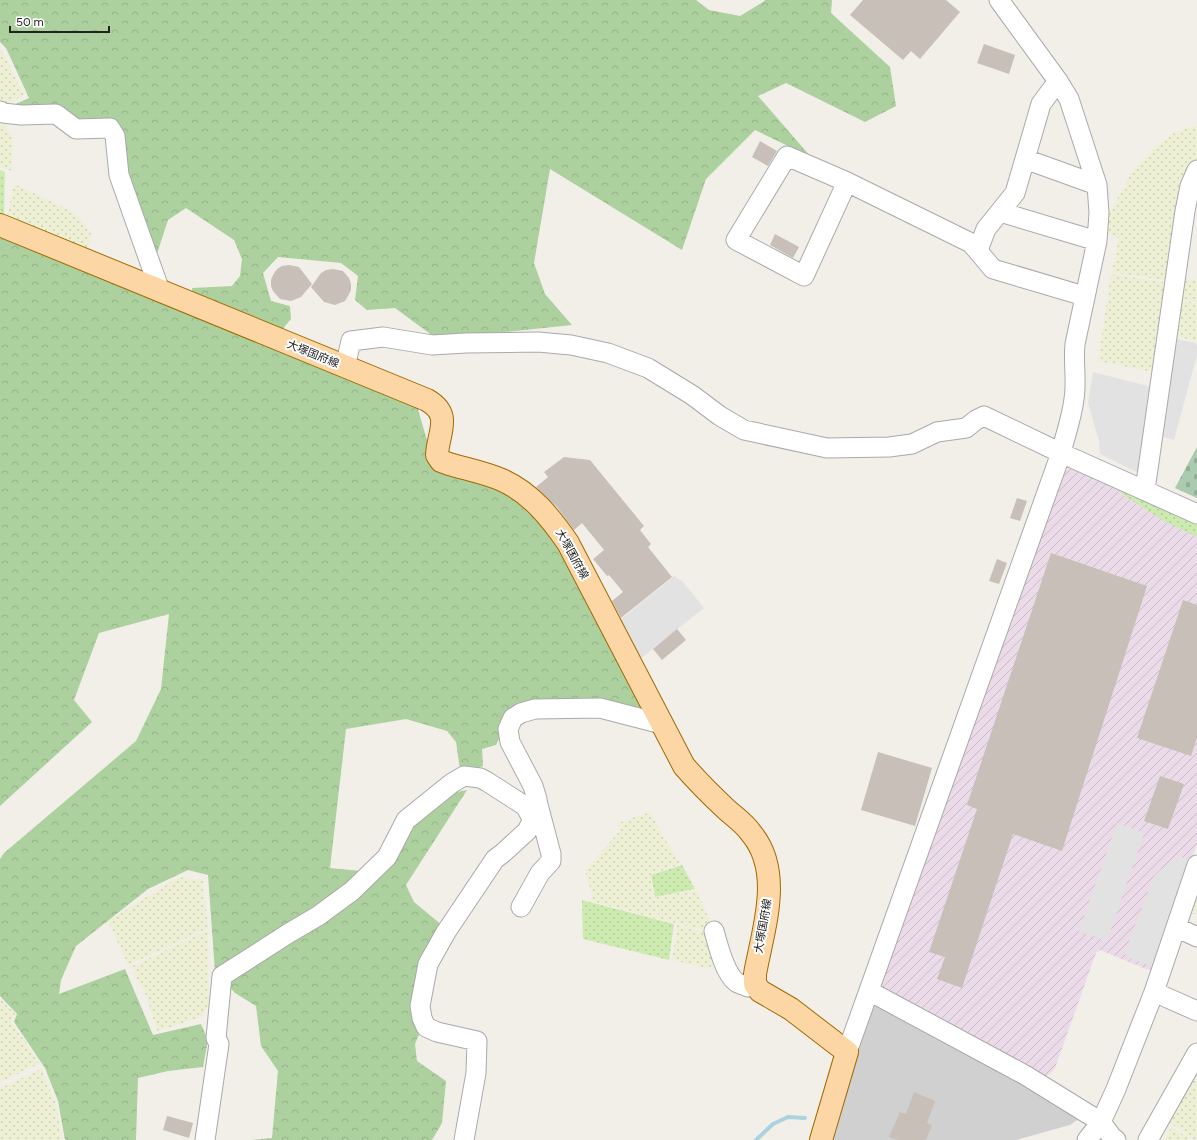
<svg xmlns="http://www.w3.org/2000/svg" width="1197" height="1140" font-family="Figtree,'Noto Sans JP',sans-serif">
<style>
.industrial{fill:url(#industrial-furrows)}
.religious{fill:#d0d0d0}
.farmland{fill:url(#farmland-dots)}
.grass{fill:url(#grass-dots)}
.forest{fill:url(#forest-crowns)}
.cemetery{fill:url(#cemetery-stones)}
.parking{fill:#e2e2e2}
.lines{fill:none;stroke-linecap:round;stroke-linejoin:round}
.stream{stroke:#aad3df;stroke-width:4}
.building{fill:#c7bfb8}
.minor-casing{stroke:#a9a9a9;stroke-width:21}
.major-casing{stroke:#a06b00;stroke-width:24}
.minor{stroke:#fff;stroke-width:19}
.major{stroke:#fcd6a4;stroke-width:22}
.labels{text-anchor:middle;dominant-baseline:central;stroke-width:4;stroke-linejoin:round;paint-order:stroke}
.street-label{font-size:11px;fill:#222;stroke:#fff}
</style>
<defs>
<pattern id="industrial-furrows" width="10" height="10" patternUnits="userSpaceOnUse"><rect width="10" height="10" fill="#ebdbe8"/><path d="M-1 1l2-2M0 10L10 0M9 11l2-2" fill="none" stroke="#c9bcc7"/></pattern>
<pattern id="farmland-dots" width="8" height="8" patternUnits="userSpaceOnUse"><rect width="8" height="8" fill="#eef0d5"/><path d="M2 2h.1M6 6h.1" fill="none" stroke="#ccceb7" stroke-width="1.8" stroke-linecap="round"/></pattern>
<pattern id="grass-dots" width="8" height="8" patternUnits="userSpaceOnUse"><rect width="8" height="8" fill="#cdebb0"/><path d="M2 2h.1M6 6h.1" fill="none" stroke="#b0c997" stroke-width="1.8" stroke-linecap="round"/></pattern>
<pattern id="forest-crowns" width="20" height="18" patternUnits="userSpaceOnUse"><rect width="20" height="18" fill="#add19e"/><path d="M2 6a3 3 0 1 1 6 0M12 15a3 3 0 1 1 6 0" fill="none" stroke="#95b388"/></pattern>
<pattern id="cemetery-stones" width="16" height="16" patternUnits="userSpaceOnUse"><rect width="16" height="16" fill="#aacbaf"/><path d="M2 7V4a2 2 0 0 1 4 0v3zM10 15v-3a2 2 0 0 1 4 0v3z" fill="#92ae96"/></pattern>
</defs>
<rect width="100%" height="100%" fill="#f2efe9"/>
<path class="industrial" d="M1075 466 1197 520V844L1154 968 1150 970 1146 969 1100 950 1096 953 1055 1068 1051 1073 1047 1076H1043L880 991 878 982 1063 471Z"/>
<path class="religious" d="M870 997 1083 1116 1070 1125 1016 1140H826Z"/>
<path class="farmland" d="M0 49 3 52 24 95 5 105H0Z
M0 117 13 139 12 171 0 167Z
M1197 126V160L1188 175 1168 281 1112 272 1119 238 1104 232 1107 218 1133 170 1151 151 1172 134 1185 128Z
M14 184 74 212 91 232 88 250 7 217Z
M1111 274 1169 283 1158 373 1098 361Z
M1180 277 1197 281V303L1177 298Z
M1178 299 1197 304V342L1172 335Z
M650 812 664 838 681 864 633 881 650 875 658 919 591 901 592 895 585 870 620 831 618 823Z
M179 877 203 881 208 928 128 965 108 921Z
M1197 881V913L1185 916Z
M696 890 711 922 707 931 659 919 655 897Z
M677 925 707 933 719 965 706 968 672 960Z
M208 930 209 1003 202 1017 157 1031 147 997 131 967Z
M0 998 15 1014 11 1022 25 1041 39 1064 0 1082Z
M41 1069 56 1104 62 1140H0V1088Z
M1188 1076 1197 1081V1140H1195L1164 1119Z
M1172 1127 1191 1140H1164Z"/>
<path class="grass" d="M0 170 5 172 4 217 0 215Z
M1116 485 1197 521V537L1164 521 1123 495Z
M682 865 695 889 655 897 651 875Z
M582 900 674 924 669 960 583 939Z"/>
<path class="forest" d="M0 0H696L709 10 740 16 763 2 765 0H832L831 13 890 67 896 106 865 122 786 83 758 96 811 157 755 130 706 179 682 250 550 169 534 263 545 294 572 325 437 339 395 308 367 310 355 300 358 276 341 263 278 257 263 273 271 301 290 306 291 319 280 332 193 298 192 288 232 286 240 276 242 259 234 240 186 208 168 220 155 260 123 172V133L75 121 9 107 29 98 6 48 0 42Z
M0 233 417 406 431 454 501 487 551 529 644 711 509 719 496 745 482 749 483 766 470 771 460 769 456 742 447 731 406 719 346 729 330 868 382 873 395 859 415 824 451 793 467 790 406 885 414 902 443 926 423 1025 415 1044 417 1061 446 1081 442 1123 432 1140H252L272 1138 278 1071 261 1046 256 1006 235 993 215 972 208 875 188 870 148 889 76 946 61 980 59 994 125 969 153 1035 201 1024 208 1040 203 1067 168 1071 138 1078 136 1140H65L58 1101 45 1068 14 1022 17 1014 0 996V859L4 853 136 741 161 689 169 614 99 633 74 700 92 722 0 806Z"/>
<path class="cemetery" d="M1197 447V498L1175 488Z"/>
<path class="parking" d="M1173 338 1195 343 1197 345V355L1174 440 1157 435Z
M1093 372 1156 388 1142 468 1137 472 1100 454 1099 441 1088 403Z
M674 576 683 582 704 608 640 659 618 622Z
M1117 823 1144 833 1107 941 1079 931Z
M1181 857 1190 860 1153 964 1150 966 1126 956 1125 952 1154 876 1160 870Z"/>
<g class="lines">
<path class="stream" d="M756 1140 773 1124 788 1117 805 1118"/>
</g>
<path class="building" d="M863 0H946L960 12 920 59 911 51 903 60 850 15Z
M984 44 1015 55 1009 74 977 63Z
M760 141 777 151 768 166 752 157Z
M775 234 799 247 793 258 770 245Z
M289 265 299 267 312 284 301 297 291 301 280 299 273 291 271 286V280L273 275 277 269 282 266Z
M333 269 343 271 349 278 351 284V290L348 296 345 301 335 305 324 302 311 287 321 273 326 270Z
M564 457 590 460 644 526 640 530 651 544 648 547 672 577 621 618 612 601 623 592 609 575 607 576 593 559 604 550 582 523 574 530 557 507 536 487 548 477 544 472Z
M1017 498 1027 501 1020 521 1010 518Z
M1051 553 1147 586 1062 851 1013 834 962 988 937 979 945 957 929 952 977 809 967 805Z
M997 559 1007 563 999 584 989 581Z
M1183 600 1197 605V738L1191 756 1137 738Z
M677 629 686 640 662 660 653 649Z
M878 752 932 768 915 826 861 810Z
M1160 776 1184 784 1168 829 1144 821Z
M914 1092 935 1101 927 1123 932 1125 926 1140H897L889 1137 900 1112 906 1114Z
M167 1116 193 1123 189 1138 163 1130Z"/>
<g class="lines">
<g class="minor-casing">
<path id="minor" d="M0 111 3 113 21 115 56 114 76 129 110 128 115 136 119 175 160 291
M1025 159 1097 185
M847 182 804 276 736 240 787 156 847 182 971 243 993 269 1084 296
M1000 212 1097 241
M978 250 986 229 1015 193 1041 104 1058 81
M345 367 351 341 383 337 432 345 466 343 538 342 571 345 608 353 648 368 692 395 720 416 744 430 827 448 889 447 912 444 937 432 966 428 976 420 984 416 1061 453 1197 514
M1145 490 1185 211 1190 186 1197 170
M521 907 540 873 551 861V854L537 801
M1176 927 1197 937
M714 931C718 945 724 972 736 982 739 984 744 985 748 987L755 984
M869 991 1025 1075 1101 1122 1112 1137 1116 1140
M1154 992 1197 1011
M847 1052 1061 453C1065 436 1072 417 1074 399 1077 381 1073 363 1075 344L1097 241 1099 213 1097 185 1069 99 1058 81 999 0
M205 1140 219 1044 216 1038 222 976 289 933 318 916 352 891 387 857 406 820 452 783 464 776 480 778 486 781 525 806 532 818
M464 1140 476 1073 477 1041 437 1032 426 1027 422 1018 420 1006 428 964 446 932 495 859 503 853 527 831 531 823 536 808 537 799 533 786 510 742 508 729 513 718 521 713 535 709 600 708 662 724
M1087 1140 1101 1122 1116 1089 1154 992 1197 865
M1148 1140 1197 1053"/>
</g>
<g class="major-casing">
<path id="major" d="M0 225 427 400C453 415 438 432 437 455L441 461 449 464C466 469 486 473 502 480 531 493 551 518 568 543L684 766C698 782 712 796 727 810 735 817 745 824 751 833 784 872 763 929 755 974V984L760 991 791 1009 847 1052 821 1140"/>
</g>
<use href="#minor" class="minor"/>
<use href="#major" class="major"/>
</g>
<g class="labels">
<g class="street-label">
<text transform="translate(313 354) rotate(22)">大塚国府線</text>
<text transform="translate(572 554) rotate(61)">大塚国府線</text>
<text transform="translate(763 926) rotate(-80)">大塚国府線</text>
</g>
</g>
<path d="M10 26v6h99v-6" fill="none" stroke="#222222" stroke-width="2"/>
<text x="16" y="26" font-size="12" fill="#222222" stroke="#ffffff" stroke-width="3" paint-order="stroke">50 m</text>
</svg>
